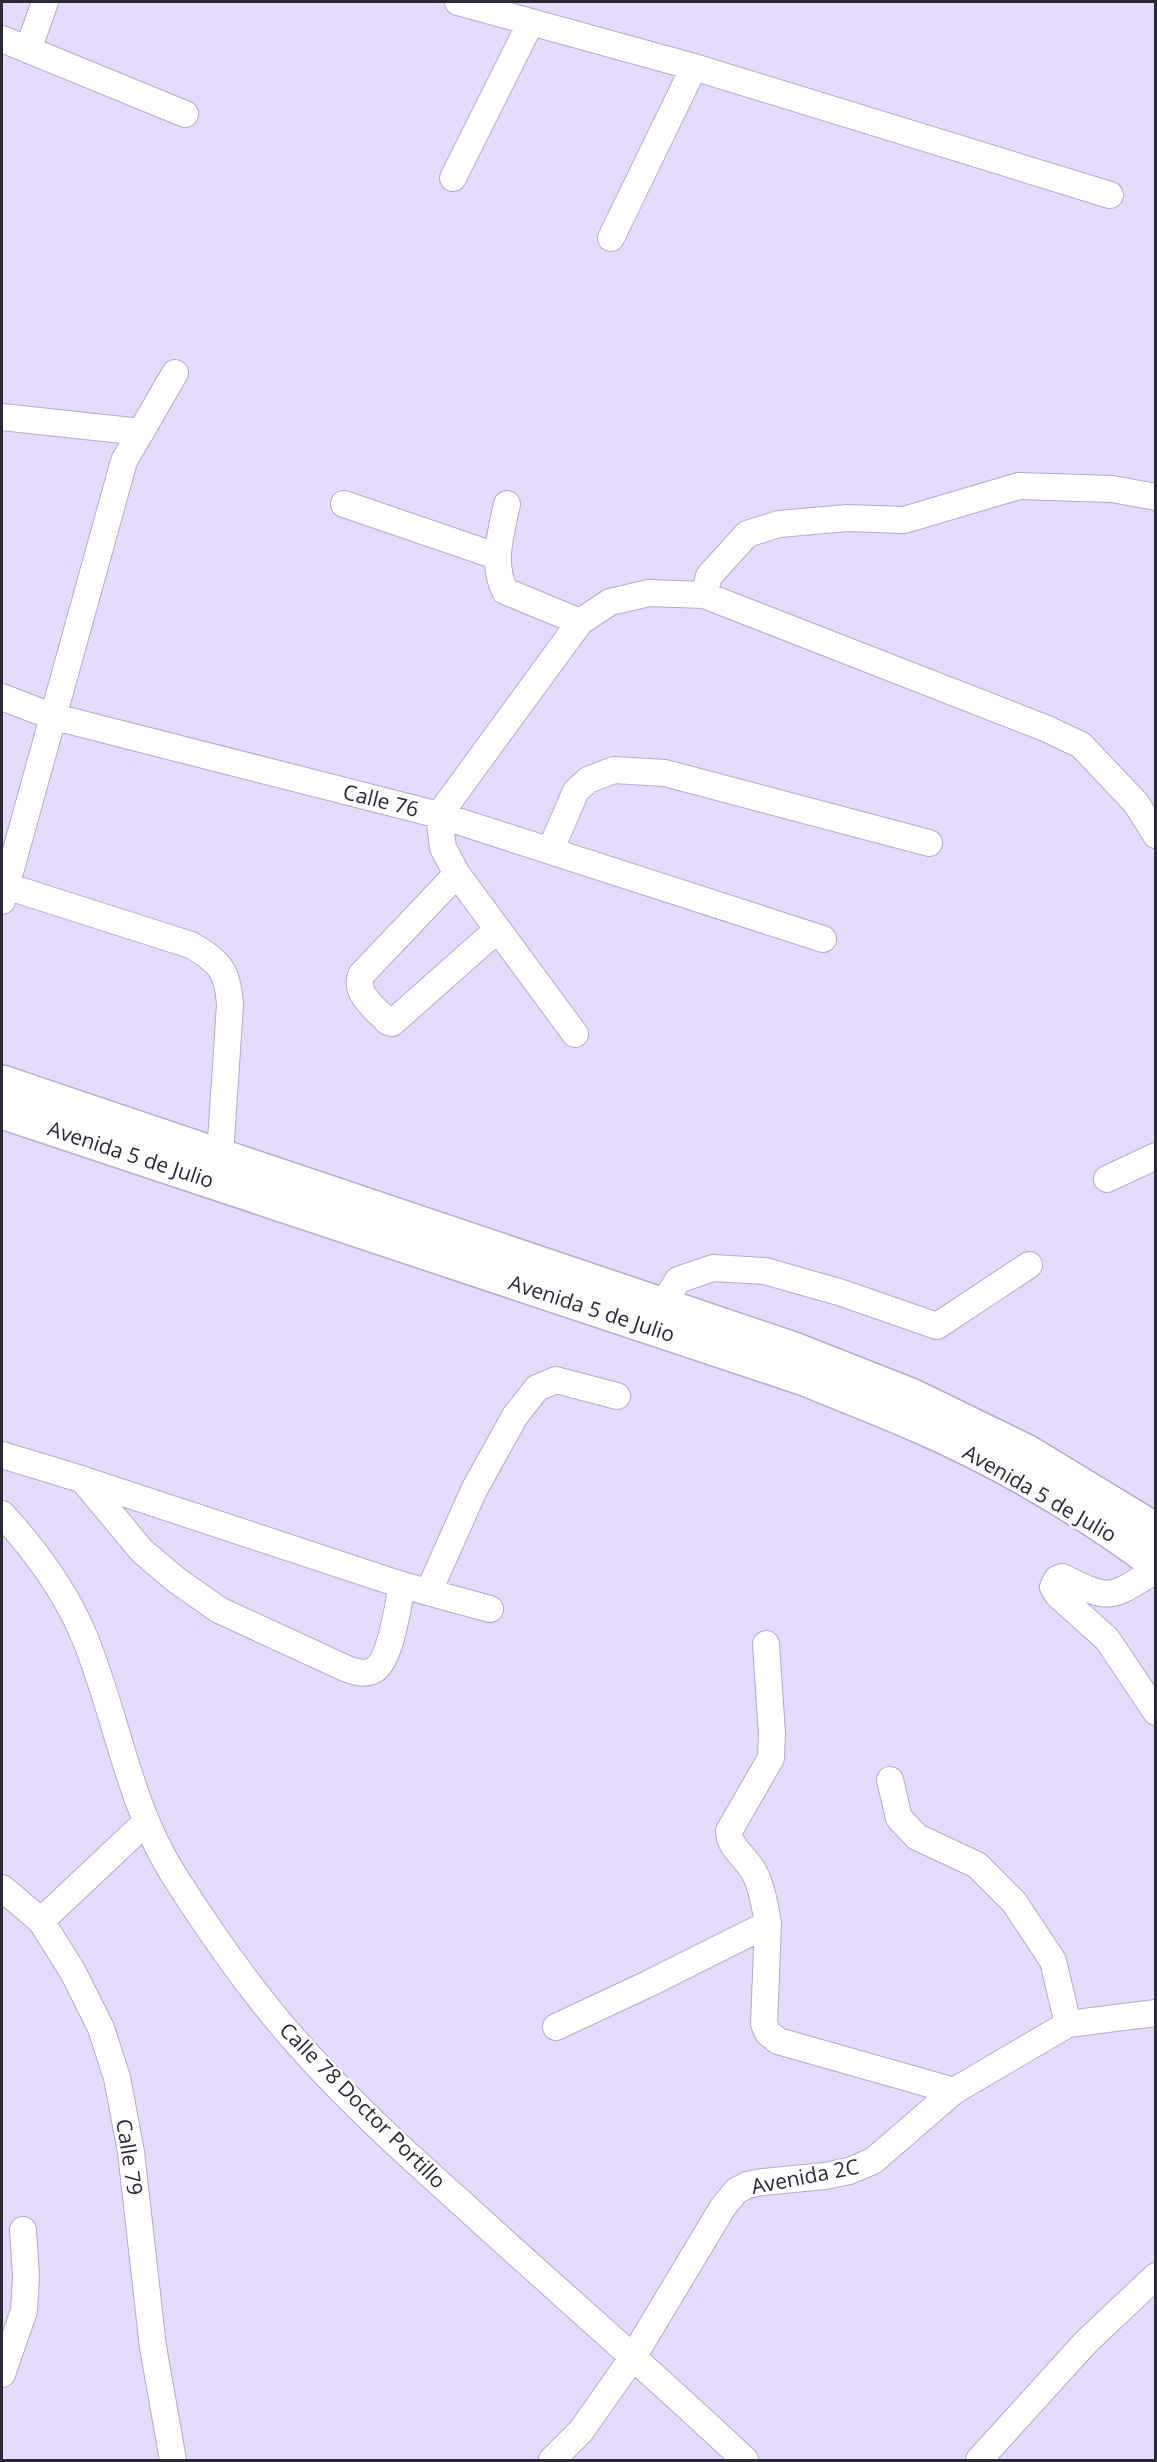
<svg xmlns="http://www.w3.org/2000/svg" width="1157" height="2462" font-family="'Open Sans',sans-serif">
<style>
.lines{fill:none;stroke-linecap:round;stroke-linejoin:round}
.street-casing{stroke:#b3a9c8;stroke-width:28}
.secondary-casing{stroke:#b3a9c8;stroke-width:36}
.street{stroke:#fff;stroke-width:26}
.secondary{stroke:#fff;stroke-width:33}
.labels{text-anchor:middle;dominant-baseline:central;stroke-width:5;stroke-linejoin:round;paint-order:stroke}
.street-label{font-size:21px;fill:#2c2835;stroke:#fff}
</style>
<rect width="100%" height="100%" fill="#e6dbfd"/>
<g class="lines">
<g class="street-casing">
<path id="street" d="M458 2 694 67 1110 195
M2 39 185 114
M28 50 45 2
M453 178 531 22
M611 238 694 67
M2 417 141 432
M344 504 496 556
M507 504C501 534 491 562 505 591L580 622
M704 595 709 576 747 534 779 524 847 518 904 520 1019 486 1112 489 1156 497
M2 697 51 716 439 815 580 622 610 602 649 593 704 595 1045 728 1081 745 1136 803 1156 835
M550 851 576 791 588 780 614 770 665 773 929 843
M457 874 361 975C354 994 376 1009 388 1022L392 1023 497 930
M6 886 191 945C220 962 228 971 230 1005L220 1156
M2 901 124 461 175 373
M575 1034 457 874 443 848 439 815 823 939
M1107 1179 1156 1156
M662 1306 678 1280 713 1268 765 1271 839 1292 937 1326 1029 1265
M2 1455 81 1479 402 1585 490 1609
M82 1479 142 1551 175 1579 219 1610 347 1669C356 1672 365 1675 374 1670 391 1660 398 1605 402 1585
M2 1514C35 1550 65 1590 84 1636 117 1715 128 1804 175 1877 212 1935 253 1994 299 2045 351 2104 409 2156 467 2208 560 2293 654 2374 745 2460
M1156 1570C1110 1598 1112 1602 1062 1577L1057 1579 1053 1587 1058 1595 1107 1639 1156 1712
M429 1591 474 1490 515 1416 537 1388 556 1380 617 1396
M766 1644 772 1734 771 1758 729 1831C729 1848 746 1857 754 1872 762 1887 765 1906 768 1924
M890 1780 899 1818 917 1837 977 1865 1014 1902 1053 1961 1068 2024
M2 1888 41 1921 73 1972 101 2028 117 2078 131 2152 153 2347 173 2460
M41 1921 145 1823
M556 2027 648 1984 768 1924 764 2024 768 2033 778 2041 954 2091
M2 2374 24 2311 26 2276 23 2230
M552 2460 581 2431 633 2357 723 2207 736 2191 747 2185 762 2182 825 2176 849 2171 873 2161 954 2091 1068 2024 1156 2013
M979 2460 1086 2342 1156 2276"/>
</g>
<g class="secondary-casing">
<path id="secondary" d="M2 1082 794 1349 911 1395 1028 1452 1156 1530
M2 1112 805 1379C843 1395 881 1409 919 1426 1002 1462 1083 1510 1156 1564"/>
</g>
<use href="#street" class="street"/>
<use href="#secondary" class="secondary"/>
</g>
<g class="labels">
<g class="street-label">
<text transform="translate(381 800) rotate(14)">Calle 76</text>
<text transform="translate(131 1154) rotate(18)">Avenida 5 de Julio</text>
<text transform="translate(592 1308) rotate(18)">Avenida 5 de Julio</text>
<text transform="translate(1040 1493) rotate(30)">Avenida 5 de Julio</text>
<text transform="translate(363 2105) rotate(45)">Calle 78 Doctor Portillo</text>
<text transform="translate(130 2157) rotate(81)">Calle 79</text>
<text transform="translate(805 2176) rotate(-11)">Avenida 2C</text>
</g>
</g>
<rect width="1157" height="2462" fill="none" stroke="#2c2835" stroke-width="6"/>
</svg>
